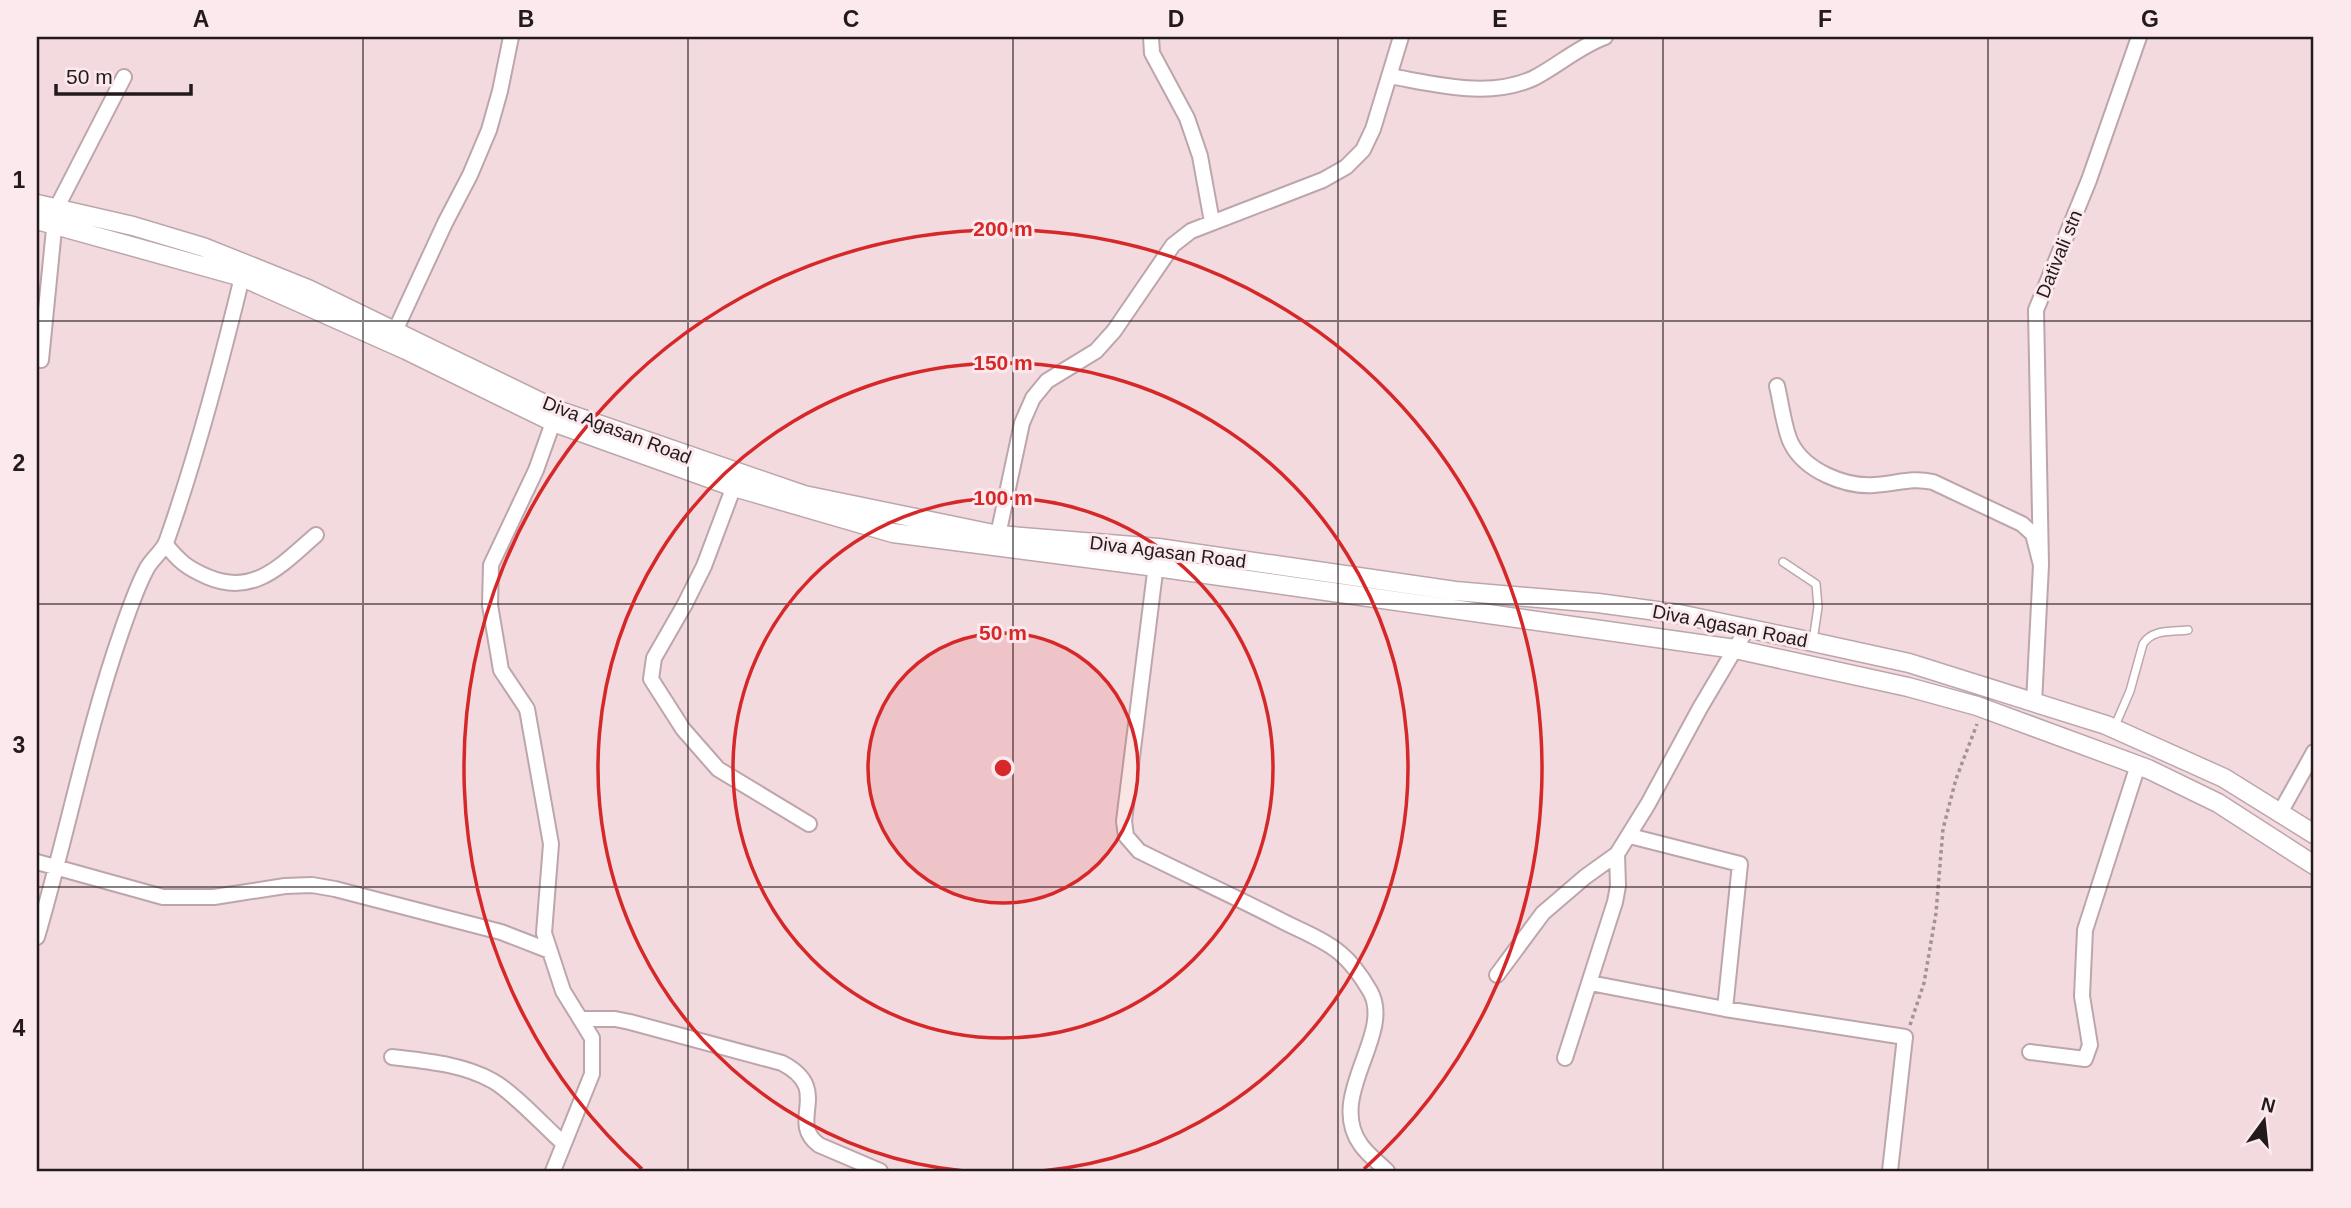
<svg xmlns="http://www.w3.org/2000/svg" width="2351" height="1208" font-family="Arial,sans-serif">
<style>
.lines{fill:none;stroke-linecap:round;stroke-linejoin:round}
.service-casing{stroke:#bda6ab;stroke-width:10}
.minor-casing{stroke:#bda6ab;stroke-width:18}
.tertiary-casing{stroke:#bda6ab;stroke-width:21}
.path{stroke:#a49296;stroke-width:3.5;stroke-dasharray:3.5 3.5;stroke-linecap:butt}
.service{stroke:#fff;stroke-width:7}
.minor{stroke:#fff;stroke-width:14}
.tertiary{stroke:#fff;stroke-width:18}
.grid{fill:none;stroke:#221a1c;stroke-width:2;stroke-opacity:0.55}
.ring{fill:none;stroke:#d62828;stroke-width:3.5}
.labels{text-anchor:middle;dominant-baseline:central;stroke-width:6;stroke-linejoin:round;paint-order:stroke}
.street-label{font-size:19px;fill:#221a1c;stroke:#fce9ed}
.centre{fill:#d62828;stroke:#fce9ed;stroke-width:3.5}
.ring-label{font-size:21px;text-anchor:middle;font-weight:bold;fill:#d62828;stroke:#fce9ed;stroke-width:6;stroke-linejoin:round;paint-order:stroke}
.neatline{fill:none;stroke:#221a1c;stroke-width:2.5}
.grid-label{font-size:23px;text-anchor:middle;font-weight:bold;fill:#221a1c}
</style>
<rect width="100%" height="100%" fill="#f2dadf"/>
<g class="lines">
<g class="service-casing">
<path id="service" d="M1783 562 1816 584 1818 607 1813 641
M2114 728 2130 691 2143 644C2152 629 2171 632 2188 630"/>
</g>
<g class="minor-casing">
<path id="minor" d="M1151 37 1152 53 1187 118 1200 156 1212 222
M1389 76C1436 84 1489 99 1534 78 1559 65 1578 47 1605 37
M395 331 445 223 470 175 489 130 500 91 511 37
M41 360 56 209 124 77
M1777 386C1781 402 1784 429 1791 443 1805 471 1845 487 1874 485 1897 484 1910 477 1933 482L2022 524 2033 534 2041 565 2034 703
M737 478 704 566 685 604 654 658 651 679 683 729 718 769 809 824
M998 535 1022 423 1033 398 1047 381 1096 351 1114 331 1173 245 1191 231 1323 180 1346 167 1363 150 1373 129 1401 37
M166 545C180 562 187 568 208 577 255 597 283 563 316 535
M1157 556 1124 821 1126 836 1139 851C1187 875 1236 897 1284 922 1302 931 1325 940 1340 953 1351 962 1363 979 1370 991 1395 1034 1325 1096 1361 1145 1368 1155 1379 1163 1387 1171
M2041 565 2036 310 2089 180 2139 37
M2281 811 2314 752
M1630 836 1740 864 1725 1009
M37 862 163 897H214L285 886 312 885 335 889 501 932 550 951
M37 937C67 835 87 730 122 630 129 610 136 589 146 570 151 559 163 552 167 540 198 452 222 360 244 269
M1497 975 1543 913 1585 877 1617 854 1648 804 1700 708 1748 627
M1590 983 1725 1009 1905 1037 1890 1171
M581 1019H615L630 1022 782 1063C834 1090 786 1121 819 1145L880 1171
M2030 1052 2085 1059 2090 1045 2082 996 2085 930 2138 765
M392 1057C426 1061 463 1064 493 1081 514 1093 545 1127 564 1144
M1565 1058 1615 902 1618 886 1617 854
M553 1171 592 1074V1038L563 991 544 933 551 844 527 709 501 670 490 605 491 565 536 470 556 414"/>
</g>
<g class="tertiary-casing">
<path id="tertiary" d="M37 204 133 226 203 247 308 289 557 410 804 495 998 535 1158 548 1455 591 1598 603 1679 614 1813 642 1909 663 2106 725 2224 778 2314 834
M37 220 242 277 406 350 553 422 734 487 893 533 1156 567 1735 649 1908 687 1977 706 2148 769 2218 803 2314 865"/>
</g>
<path class="path" d="M1910 1025 1924 983 1936 913 1943 829 1956 779 1977 724"/>
<use href="#service" class="service"/>
<use href="#minor" class="minor"/>
<use href="#tertiary" class="tertiary"/>
</g>
<path class="grid" d="M363 37V1171M688 37V1171M1013 37V1171M1338 37V1171M1663 37V1171M1988 37V1171M37 321H2314M37 604H2314M37 887H2314"/>
<circle cx="1003" cy="768" r="135" fill="#d62828" fill-opacity=".12"/>
<g class="ring">
<circle cx="1003" cy="768" r="135"/>
<circle cx="1003" cy="768" r="270"/>
<path d="M964 1171A405 405 0 1 1 1042 1171"/>
<path d="M642 1169A539 539 0 1 1 1364 1169"/>
</g>
<g class="labels">
<g class="street-label">
<text transform="translate(2059 254) rotate(-68)">Dativali stn</text>
<text transform="translate(617 430) rotate(21)">Diva Agasan Road</text>
<text transform="translate(1168 552) rotate(7)">Diva Agasan Road</text>
<text transform="translate(1730 626) rotate(11)">Diva Agasan Road</text>
</g>
</g>
<circle cx="1003" cy="768" r="10" class="centre"/>
<g class="ring-label">
<text x="1003" y="236">200 m</text>
<text x="1003" y="370">150 m</text>
<text x="1003" y="505">100 m</text>
<text x="1003" y="640">50 m</text>
</g>
<rect width="2351" height="1208" fill="none" stroke="#fce9ed" stroke-width="77"/>
<g transform="translate(2264 1121) rotate(15)" stroke="#fce9ed" stroke-width="5" paint-order="stroke">
<path d="M0-5L12 26L0 18L-12 26Z" fill="#221a1c"/>
<text y="-10" font-size="19" font-weight="bold" text-anchor="middle" fill="#221a1c">N</text>
</g>
<path d="M56 84v10h135v-10" fill="none" stroke="#221a1c" stroke-width="3.5"/>
<text x="66" y="84" font-size="21" fill="#221a1c" stroke="#fce9ed" stroke-width="5" paint-order="stroke">50 m</text>
<rect x="38" y="38" width="2274" height="1132" class="neatline"/>
<g class="grid-label">
<text x="201" y="27">A</text>
<text x="526" y="27">B</text>
<text x="851" y="27">C</text>
<text x="1176" y="27">D</text>
<text x="1500" y="27">E</text>
<text x="1825" y="27">F</text>
<text x="2150" y="27">G</text>
<text x="19" y="188">1</text>
<text x="19" y="471">2</text>
<text x="19" y="753">3</text>
<text x="19" y="1036">4</text>
</g>
</svg>
